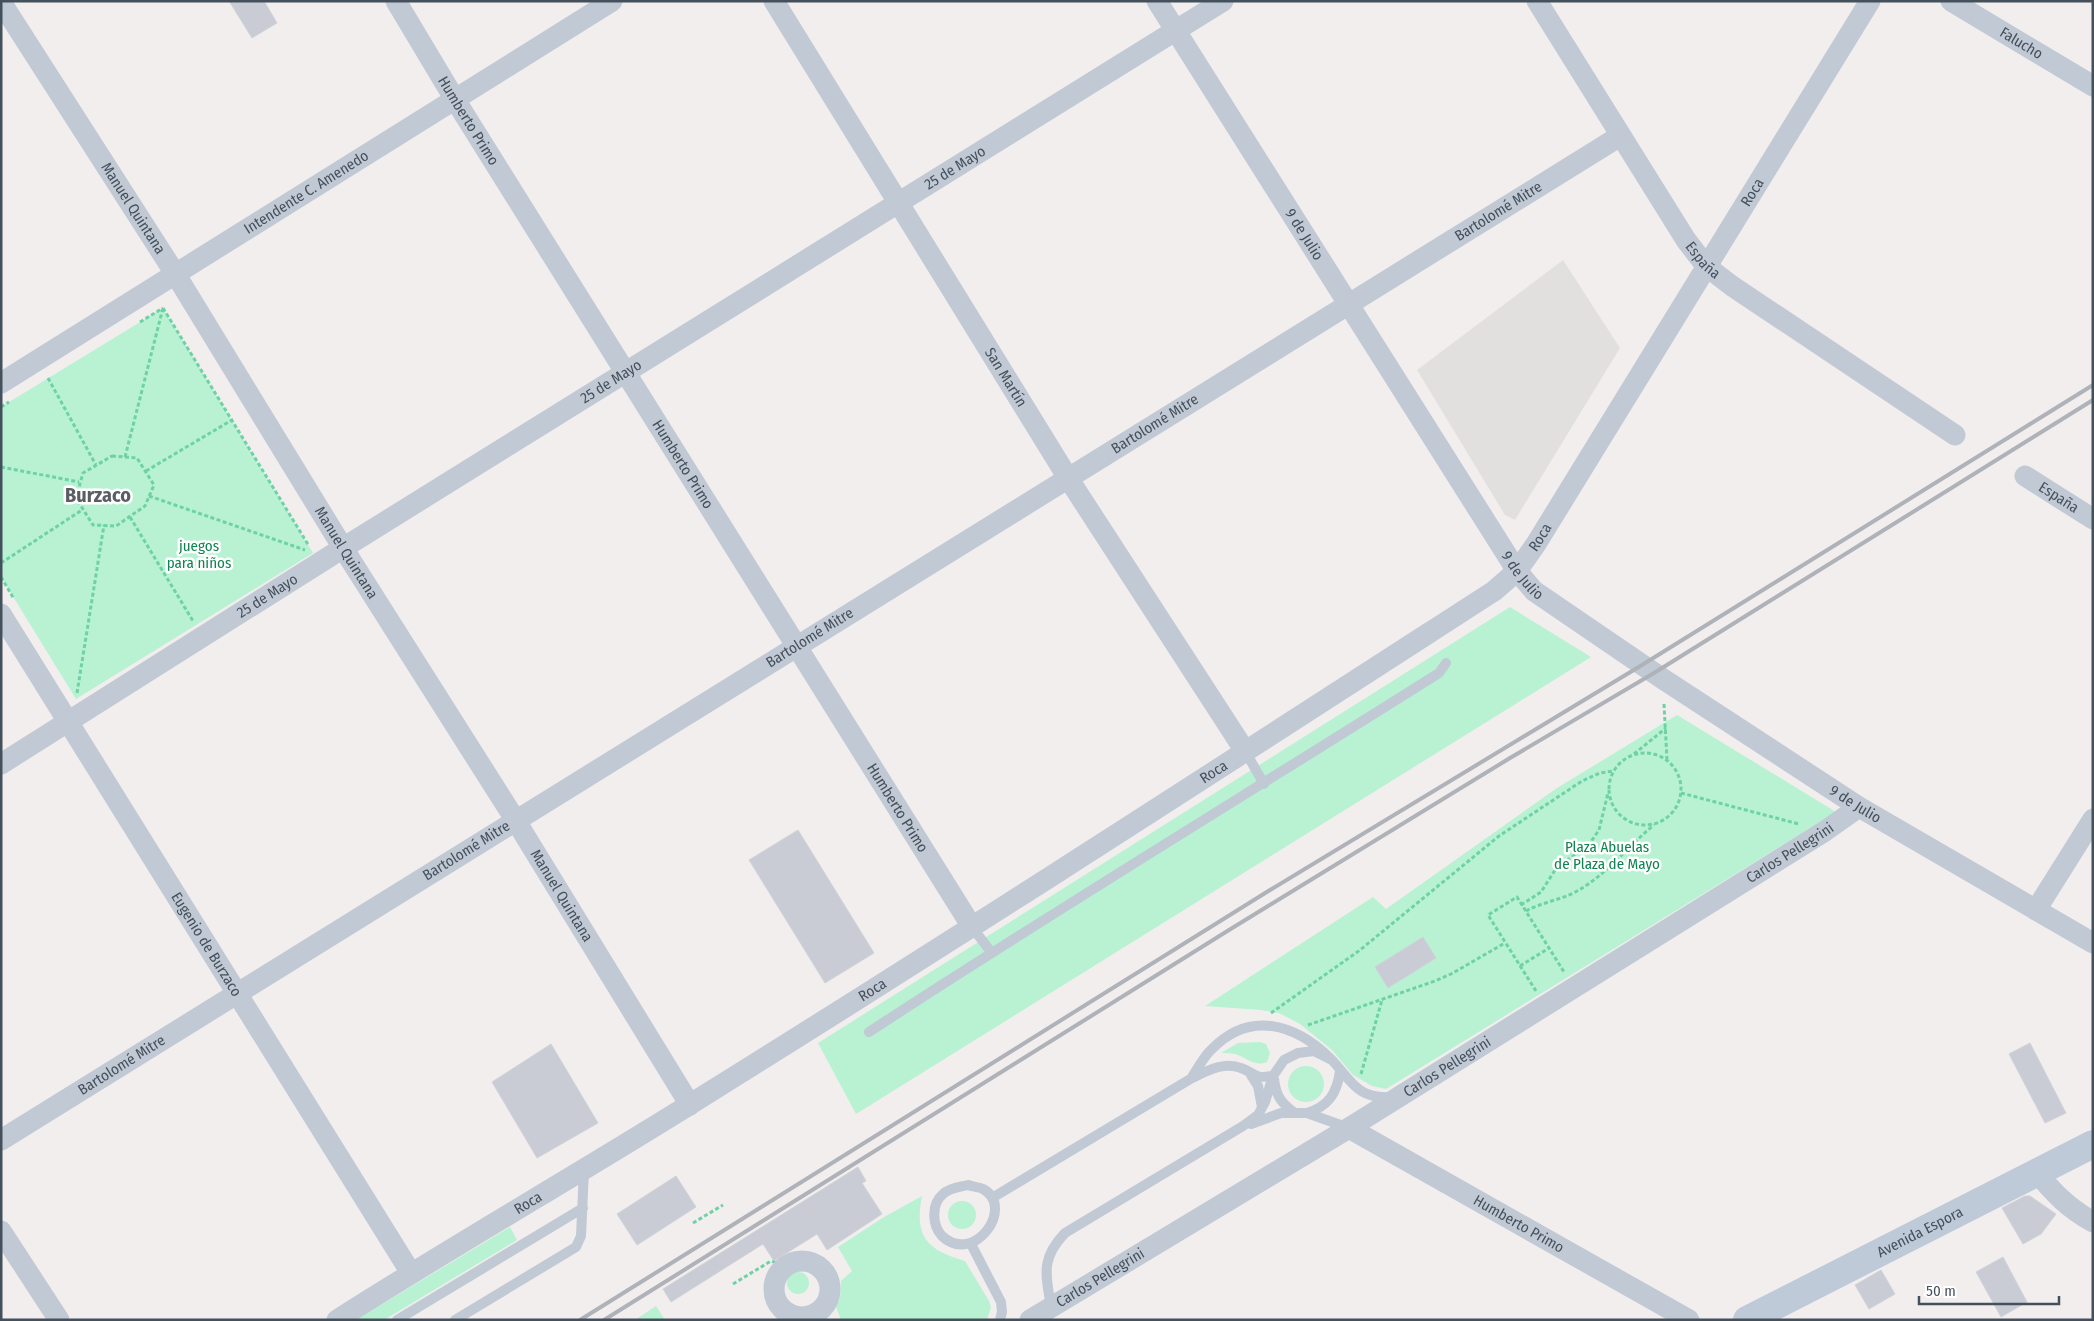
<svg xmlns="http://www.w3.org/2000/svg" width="2094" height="1321" font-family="'Fira Sans Condensed',sans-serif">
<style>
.education{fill:#e2dfdf}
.green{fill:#b8f2d2}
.building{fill:#c9ccd4;stroke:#d1d3da}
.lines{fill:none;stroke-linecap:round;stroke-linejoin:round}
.path{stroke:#6ed2a6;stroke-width:3;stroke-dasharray:4 2.5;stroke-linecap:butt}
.lane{stroke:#c0c9d4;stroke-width:10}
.street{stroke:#c0c9d4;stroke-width:21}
.secondary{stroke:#bfcad8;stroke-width:28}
.rail{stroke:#afb2b9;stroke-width:4}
.labels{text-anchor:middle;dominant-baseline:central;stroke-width:5;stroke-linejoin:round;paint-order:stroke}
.street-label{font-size:15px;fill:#45505d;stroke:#fff}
.park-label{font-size:15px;fill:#108350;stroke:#fff}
.district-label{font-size:20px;font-weight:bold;fill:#5a5e63;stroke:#fff}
</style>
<rect width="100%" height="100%" fill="#f1eeed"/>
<path class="education" d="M1563 260 1620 348 1515 520 1505 515 1417 370Z"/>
<path class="green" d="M163 308 313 553 76 699 1 577V407Z
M1510 607 1591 657 856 1114 818 1043Z
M1677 715 1836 812 1386 1089 1372 1086 1353 1075 1332 1050 1300 1024 1279 1013 1261 1010 1205 1006 1373 897 1386 909 1557 788Z
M1260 1042 1266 1044 1270 1053 1267 1062C1256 1067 1248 1059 1238 1055 1233 1053 1227 1053 1221 1053L1238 1043Z
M1288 1084a18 18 0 1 1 36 0a18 18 0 1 1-36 0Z
M922 1196C914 1237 927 1250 965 1261L989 1301 991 1307 987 1320H841L836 1307 840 1298 841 1281 852 1271 838 1247 884 1217Z
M948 1215a14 14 0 1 1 28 0a14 14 0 1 1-28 0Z
M510 1227 517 1240 384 1320H356Z
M787 1283a11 11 0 1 1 22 0a11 11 0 1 1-22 0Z
M656 1306 665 1320H635Z"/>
<path class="building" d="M229 1H264L277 23 252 38Z
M798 830 874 953 825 983 749 860Z
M1423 937 1436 958 1388 988 1375 967Z
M2030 1043 2066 1113 2045 1123 2009 1054Z
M551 1044 598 1123 537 1158 492 1082Z
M858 1167 866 1181 862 1183 882 1214 827 1250 817 1234 774 1261 763 1244 671 1302 663 1289Z
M676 1176 696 1207 637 1245 617 1214Z
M2025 1196H2030L2056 1214 2041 1234 2023 1244 2002 1208Z
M2003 1257 2027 1302 2001 1317 1976 1272Z
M1881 1270 1895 1294 1869 1309 1855 1285Z"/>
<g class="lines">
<path class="path" d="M163 308 309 546
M140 322 163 308
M48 378 96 465
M1 407 9 402
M112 456 137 458 154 485 145 506 116 526 93 525 76 498 83 473Z
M125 457 163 308
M1 467 79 482
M146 471 232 420
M149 496 305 550
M130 517 193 621
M1 563 82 510
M1 577 14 599
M77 693 104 525
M1664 704 1667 760
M1609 789a36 36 0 1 1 72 0a36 36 0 1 1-72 0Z
M1634 754 1666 728
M1681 793 1799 824
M1521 905 1541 892 1557 867 1588 846 1599 830 1608 793
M1526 911C1542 902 1562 900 1579 890 1608 873 1628 846 1654 825
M1520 966 1549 948
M1536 991 1488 915 1517 897 1564 972
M1271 1013 1360 950 1499 836 1582 781 1600 773 1613 771
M1308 1025 1435 981 1451 974 1505 943
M1361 1074 1382 1000
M693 1223 723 1205
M733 1284 771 1261 786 1266"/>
<path class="lane" d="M1245 751 1264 784
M972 927 991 952
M869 1032C1057 909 1249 793 1439 673L1446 663
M1251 1075 1258 1086 1262 1107
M1192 1077C1198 1068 1204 1056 1212 1049 1250 1010 1295 1024 1330 1058 1350 1078 1356 1100 1391 1097
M1274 1079C1276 1096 1281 1103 1295 1113
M1307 1113C1329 1106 1337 1093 1340 1071
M1251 1124 1281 1113H1307L1349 1128
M968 1185C973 1187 979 1187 983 1189 1016 1207 974 1266 942 1236 932 1225 931 1204 943 1194 949 1188 960 1187 968 1185Z
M992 1198 1192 1078C1207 1071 1224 1061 1241 1068 1257 1074 1253 1079 1273 1076
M971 1244 1001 1302 1002 1312 1000 1320
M1051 1307C1046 1275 1040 1259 1065 1233L1243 1126 1258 1115 1265 1102 1273 1076 1284 1060 1298 1053 1314 1051 1330 1059
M397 1320 583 1208
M455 1320 576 1247 581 1236 584 1170"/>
<g class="street">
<path id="s1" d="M396 1 454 98 972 927"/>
<path id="s2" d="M774 1 1068 478 1245 751"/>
<path id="s3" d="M1157 1 1517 571 1534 591 1663 679 1859 807 2093 943"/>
<path id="s4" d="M1537 1 1686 240 1706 266 1732 286 1955 435"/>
<path id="s5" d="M1951 1 2093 86"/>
<path id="s6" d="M1 2 176 275 343 548 516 821 690 1105"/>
<path id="s7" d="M1 383 612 1"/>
<path id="s8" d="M2025 476 2093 519"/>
<path id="s9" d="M1 614 411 1273"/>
<path id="s10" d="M1 764 343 548 1223 1"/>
<path d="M2036 910 2093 819"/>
<path id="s11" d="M1349 1128 1689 1320"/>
<path id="s12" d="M1 1140C540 804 1080 470 1620 136"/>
<path d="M2037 1173C2056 1195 2067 1207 2093 1222"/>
<path d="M1 1231 59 1320"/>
<circle cx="802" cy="1289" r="28"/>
<path id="s13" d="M337 1320C453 1246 572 1178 689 1105 959 937 1226 764 1494 591L1517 571 1536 544 1870 1"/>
<path id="s14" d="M1030 1320 1349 1128 1825 831 1859 807"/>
</g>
<path class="secondary" id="s15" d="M1747 1320 2093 1144"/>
<path class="rail" d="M580 1320 1270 890 1642 665 2093 385
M604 1320 1229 930 1510 758 1654 673 2093 400"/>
</g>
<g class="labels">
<g class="street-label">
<text stroke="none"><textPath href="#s5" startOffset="82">Falucho</textPath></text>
<text stroke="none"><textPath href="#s1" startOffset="140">Humberto Primo</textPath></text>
<text stroke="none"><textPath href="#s10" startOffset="1125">25 de Mayo</textPath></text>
<text stroke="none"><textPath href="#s7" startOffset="360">Intendente C. Amenedo</textPath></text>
<text stroke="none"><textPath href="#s13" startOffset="1844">Roca</textPath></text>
<text stroke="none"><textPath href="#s6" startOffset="245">Manuel Quintana</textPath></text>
<text stroke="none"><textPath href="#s12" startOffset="1762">Bartolomé Mitre</textPath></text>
<text stroke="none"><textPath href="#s3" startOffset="276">9 de Julio</textPath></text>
<text stroke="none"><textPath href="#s4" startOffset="308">España</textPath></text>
<text stroke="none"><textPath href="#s2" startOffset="442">San Martín</textPath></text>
<text stroke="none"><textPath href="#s10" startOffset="720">25 de Mayo</textPath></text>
<text stroke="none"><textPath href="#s12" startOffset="1358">Bartolomé Mitre</textPath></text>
<text stroke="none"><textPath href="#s1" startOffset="545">Humberto Primo</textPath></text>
<text stroke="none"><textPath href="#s8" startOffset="40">España</textPath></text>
<text stroke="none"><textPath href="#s13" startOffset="1439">Roca</textPath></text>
<text stroke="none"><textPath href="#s6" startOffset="650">Manuel Quintana</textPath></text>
<text stroke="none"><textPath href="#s3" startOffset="681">9 de Julio</textPath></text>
<text stroke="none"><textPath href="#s10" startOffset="315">25 de Mayo</textPath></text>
<text stroke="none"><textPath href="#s12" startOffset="952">Bartolomé Mitre</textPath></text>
<text stroke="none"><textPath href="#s13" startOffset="1034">Roca</textPath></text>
<text stroke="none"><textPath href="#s3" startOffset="1086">9 de Julio</textPath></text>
<text stroke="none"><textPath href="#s1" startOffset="950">Humberto Primo</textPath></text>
<text stroke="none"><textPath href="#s12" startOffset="548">Bartolomé Mitre</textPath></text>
<text stroke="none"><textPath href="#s14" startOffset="892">Carlos Pellegrini</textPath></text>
<text stroke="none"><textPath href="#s6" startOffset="1055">Manuel Quintana</textPath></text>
<text stroke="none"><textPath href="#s9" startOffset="389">Eugenio de Burzaco</textPath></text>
<text stroke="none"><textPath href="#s13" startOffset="629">Roca</textPath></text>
<text stroke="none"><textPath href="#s12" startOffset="142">Bartolomé Mitre</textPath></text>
<text stroke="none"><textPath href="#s14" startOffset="488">Carlos Pellegrini</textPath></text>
<text stroke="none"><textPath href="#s13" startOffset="224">Roca</textPath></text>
<text stroke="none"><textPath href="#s11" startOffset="195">Humberto Primo</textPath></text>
<text stroke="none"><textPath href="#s15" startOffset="194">Avenida Espora</textPath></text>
<text stroke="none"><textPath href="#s14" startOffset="82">Carlos Pellegrini</textPath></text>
</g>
<g class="park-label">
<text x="199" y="546">juegos<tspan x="199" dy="17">para niños</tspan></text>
<text x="1607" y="847">Plaza Abuelas<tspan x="1607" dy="17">de Plaza de Mayo</tspan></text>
</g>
<g class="district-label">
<text x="98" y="495">Burzaco</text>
</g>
</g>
<rect width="2094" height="1321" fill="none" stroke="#45505d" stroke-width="5"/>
<path d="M1919 1296v8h140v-8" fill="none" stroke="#45505d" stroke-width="2.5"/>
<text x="1926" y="1296" font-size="15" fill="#45505d" stroke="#ffffff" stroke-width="4" paint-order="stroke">50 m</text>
</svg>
